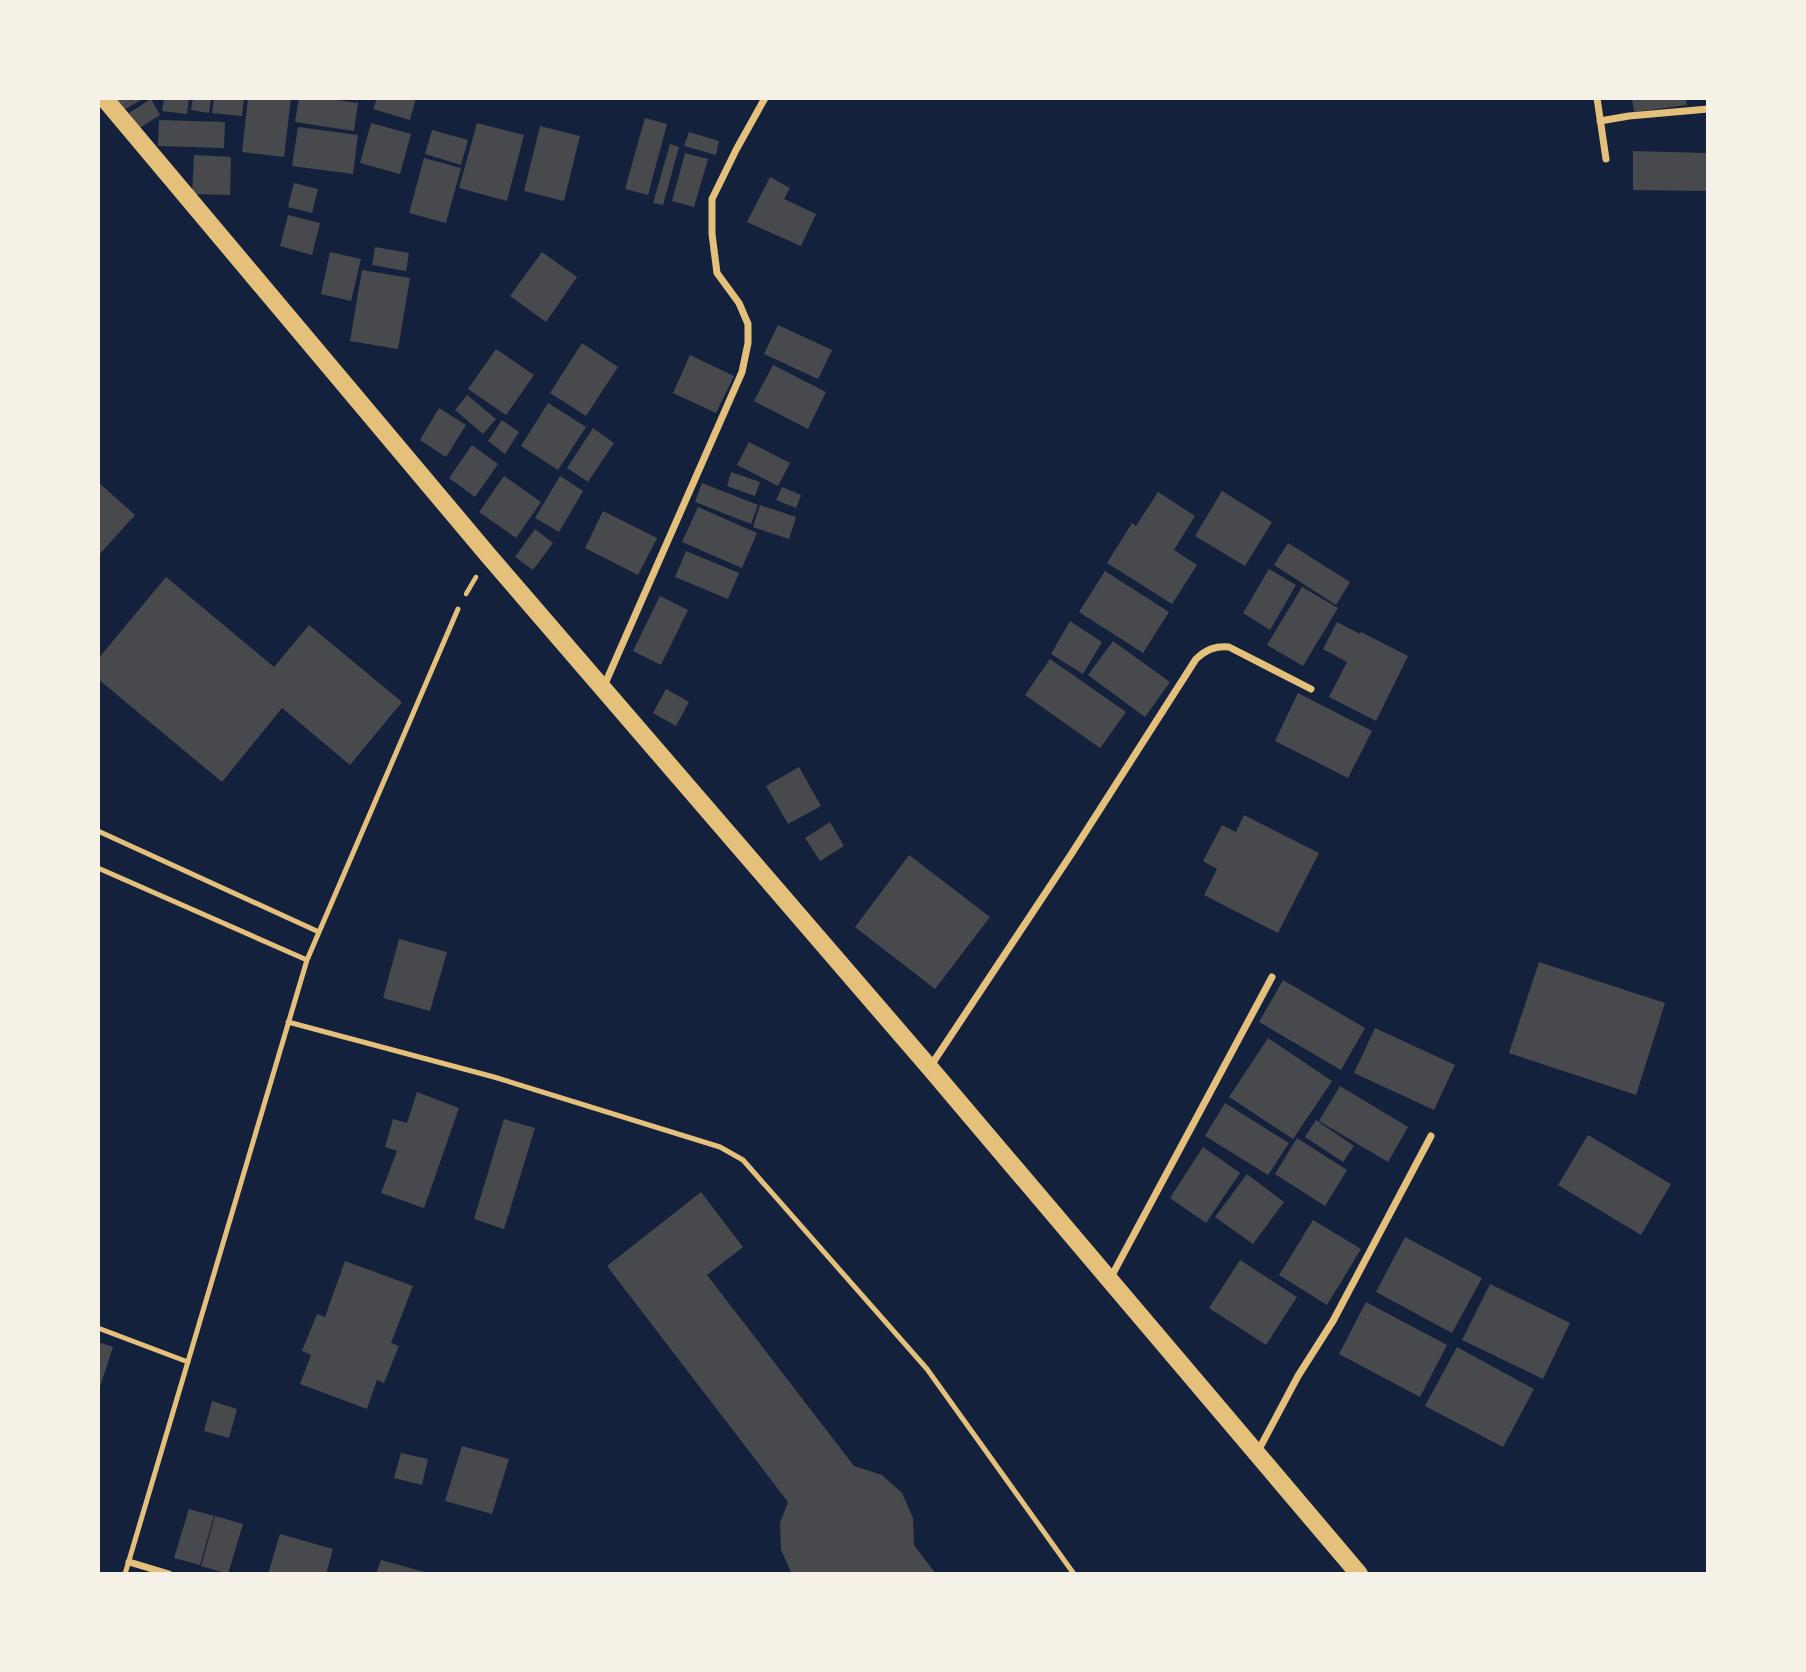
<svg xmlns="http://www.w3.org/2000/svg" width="1806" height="1672" font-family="'Nunito Sans',sans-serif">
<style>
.building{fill:#48494c}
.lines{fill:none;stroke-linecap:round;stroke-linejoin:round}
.path{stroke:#e5c07b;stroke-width:4.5}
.service{stroke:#e5c07b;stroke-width:5}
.minor{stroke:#e5c07b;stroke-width:7}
.primary{stroke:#e5c07b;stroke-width:18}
</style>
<rect width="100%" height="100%" fill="#14213d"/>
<path class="building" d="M116 98H144L124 110Z
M164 98H189L187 114 162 111Z
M193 98H211L209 113 191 110Z
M214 98H244L242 116 212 113Z
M248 98H291L284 157 242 152Z
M299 98H321L358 103 354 131 295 122Z
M377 98H416L410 120 373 109Z
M1632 98H1686L1687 105 1634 112Z
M151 99 160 115 138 129 129 113Z
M645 118 667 124 648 195 625 189Z
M159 120 225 122 224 148 158 146Z
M371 123 411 134 400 174 360 163Z
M477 123 524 135 507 201 459 188Z
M540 126 580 136 564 201 524 191Z
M298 127 358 135 353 174 292 166Z
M432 130 468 140 461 165 425 154Z
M689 132 719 141 716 155 684 146Z
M670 144 679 147 663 205 653 203Z
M1633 151 1707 153V191L1633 190Z
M685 153 708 159 694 207 672 201Z
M194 155 231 157 230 195 192 194Z
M424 158 461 168 446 223 409 213Z
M770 177 790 188 784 199 816 214 801 246 747 222Z
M294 183 318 189 312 213 288 207Z
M288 215 320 223 312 255 280 246Z
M375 247 409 253 406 271 372 265Z
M330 252 361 259 351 301 321 294Z
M542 252 577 277 546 322 510 296Z
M362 270 410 278 398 349 350 341Z
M778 325 832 350 818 379 764 354Z
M582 343 618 367 586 416 550 393Z
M496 349 534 375 506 415 468 389Z
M690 355 734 376 716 413 673 393Z
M773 365 826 392 808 429 754 401Z
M467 395 496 419 483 434 455 410Z
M548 403 586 427 558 470 521 446Z
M439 408 466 425 446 457 420 440Z
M502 420 519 432 505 454 488 441Z
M593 428 614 443 588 482 567 468Z
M749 442 790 463 778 486 737 465Z
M472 445 498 464 475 497 449 478Z
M731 472 760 482 755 496 727 486Z
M504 476 541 502 516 538 479 512Z
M560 476 583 491 559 532 535 518Z
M98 482 135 515 98 556Z
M702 483 758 505 751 524 695 502Z
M782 487 801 495 796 508 776 500Z
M1222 491 1272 522 1245 566 1195 536Z
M1158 492 1195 516 1174 550 1197 565 1172 604 1107 563 1132 523 1136 526Z
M760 505 796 517 789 539 753 527Z
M698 507 757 533 742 568 682 542Z
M603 511 657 538 638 575 585 548Z
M535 529 553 543 533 570 515 557Z
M1288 543 1350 582 1336 605 1274 565Z
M686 551 739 573 728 599 675 577Z
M1269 569 1296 585 1270 630 1243 613Z
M1105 571 1169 612 1143 653 1079 612Z
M166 577 274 667 309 625 402 702 350 765 282 708 222 782 98 679V659Z
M1302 587 1338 608 1303 666 1267 645Z
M660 596 688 610 661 665 633 651Z
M1070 621 1102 642 1083 674 1051 654Z
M1337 622 1360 634 1361 632 1408 656 1376 721 1329 697 1347 662 1323 649Z
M1113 641 1170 682 1145 717 1088 675Z
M1050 659 1126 712 1100 748 1025 695Z
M666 689 689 702 676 726 653 713Z
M1298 693 1372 731 1348 778 1275 741Z
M799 767 821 806 788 824 766 786Z
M1244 815 1319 853 1278 933 1204 895 1217 869 1203 861 1222 825 1236 832Z
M830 822 844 846 820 861 805 838Z
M909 855 990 917 935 989 855 927Z
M399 939 447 952 430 1011 383 998Z
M1539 962 1665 1003 1636 1095 1509 1053Z
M1283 980 1365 1028 1341 1070 1259 1022Z
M1375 1028 1455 1065 1434 1110 1354 1073Z
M1268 1038 1332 1081 1293 1139 1229 1097Z
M1340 1086 1408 1127 1388 1162 1319 1121Z
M417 1092 459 1108 424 1208 381 1193 397 1151 385 1147 393 1119 407 1123Z
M1225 1103 1289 1143 1268 1175 1205 1136Z
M504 1119 535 1128 504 1229 474 1219Z
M1316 1120 1354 1146 1343 1162 1305 1137Z
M1588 1135 1671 1184 1641 1235 1558 1185Z
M1297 1138 1347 1170 1325 1206 1275 1174Z
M1203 1147 1240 1173 1206 1223 1170 1198Z
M1247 1174 1284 1202 1253 1244 1215 1217Z
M701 1192 743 1247 707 1275 854 1466 882 1475 902 1493 913 1518 914 1545 936 1574H792L781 1550 780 1523 788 1502 607 1266Z
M1313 1220 1361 1249 1327 1305 1279 1275Z
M1405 1237 1482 1278 1452 1333 1376 1292Z
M1240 1260 1297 1297 1266 1345 1209 1308Z
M345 1261 413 1286 391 1343 399 1346 384 1383 377 1380 367 1409 300 1384 311 1355 302 1351 317 1314 325 1317Z
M1490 1284 1570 1323 1543 1379 1462 1340Z
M1366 1302 1447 1345 1420 1397 1339 1354Z
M98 1342 113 1347 99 1390H98Z
M1457 1347 1534 1389 1503 1447 1425 1406Z
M212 1401 237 1409 229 1438 204 1431Z
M462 1446 509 1459 492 1514 445 1501Z
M401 1453 428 1459 422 1485 394 1478Z
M189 1509 214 1516 200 1565 174 1558Z
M215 1516 243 1524 228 1574 201 1566Z
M280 1534 333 1549 326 1574H268Z
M381 1560 428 1573V1574H376Z"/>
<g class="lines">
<path class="path" d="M466 594 476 577"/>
<path class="service" d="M98 831 319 932
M98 868 307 960
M288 1022 494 1077 720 1147 743 1160 927 1369 1074 1574
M98 1328 188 1362
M125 1574 307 960 458 609"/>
<path class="minor" d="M1597 98 1606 159
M1600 121 1629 116 1708 109
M604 686 742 372 748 343V324L739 303 717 273 712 234V199L736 150 765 98
M930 1067 1072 853 1196 659C1207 649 1215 646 1229 647L1311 689
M1110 1279 1272 977
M1257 1453 1298 1376 1333 1321 1431 1136
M129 1562 169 1574"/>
<path class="primary" d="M104 98 488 555 930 1068 1359 1574"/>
</g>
<rect width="1806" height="1672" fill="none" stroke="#f6f1e7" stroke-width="200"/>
</svg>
